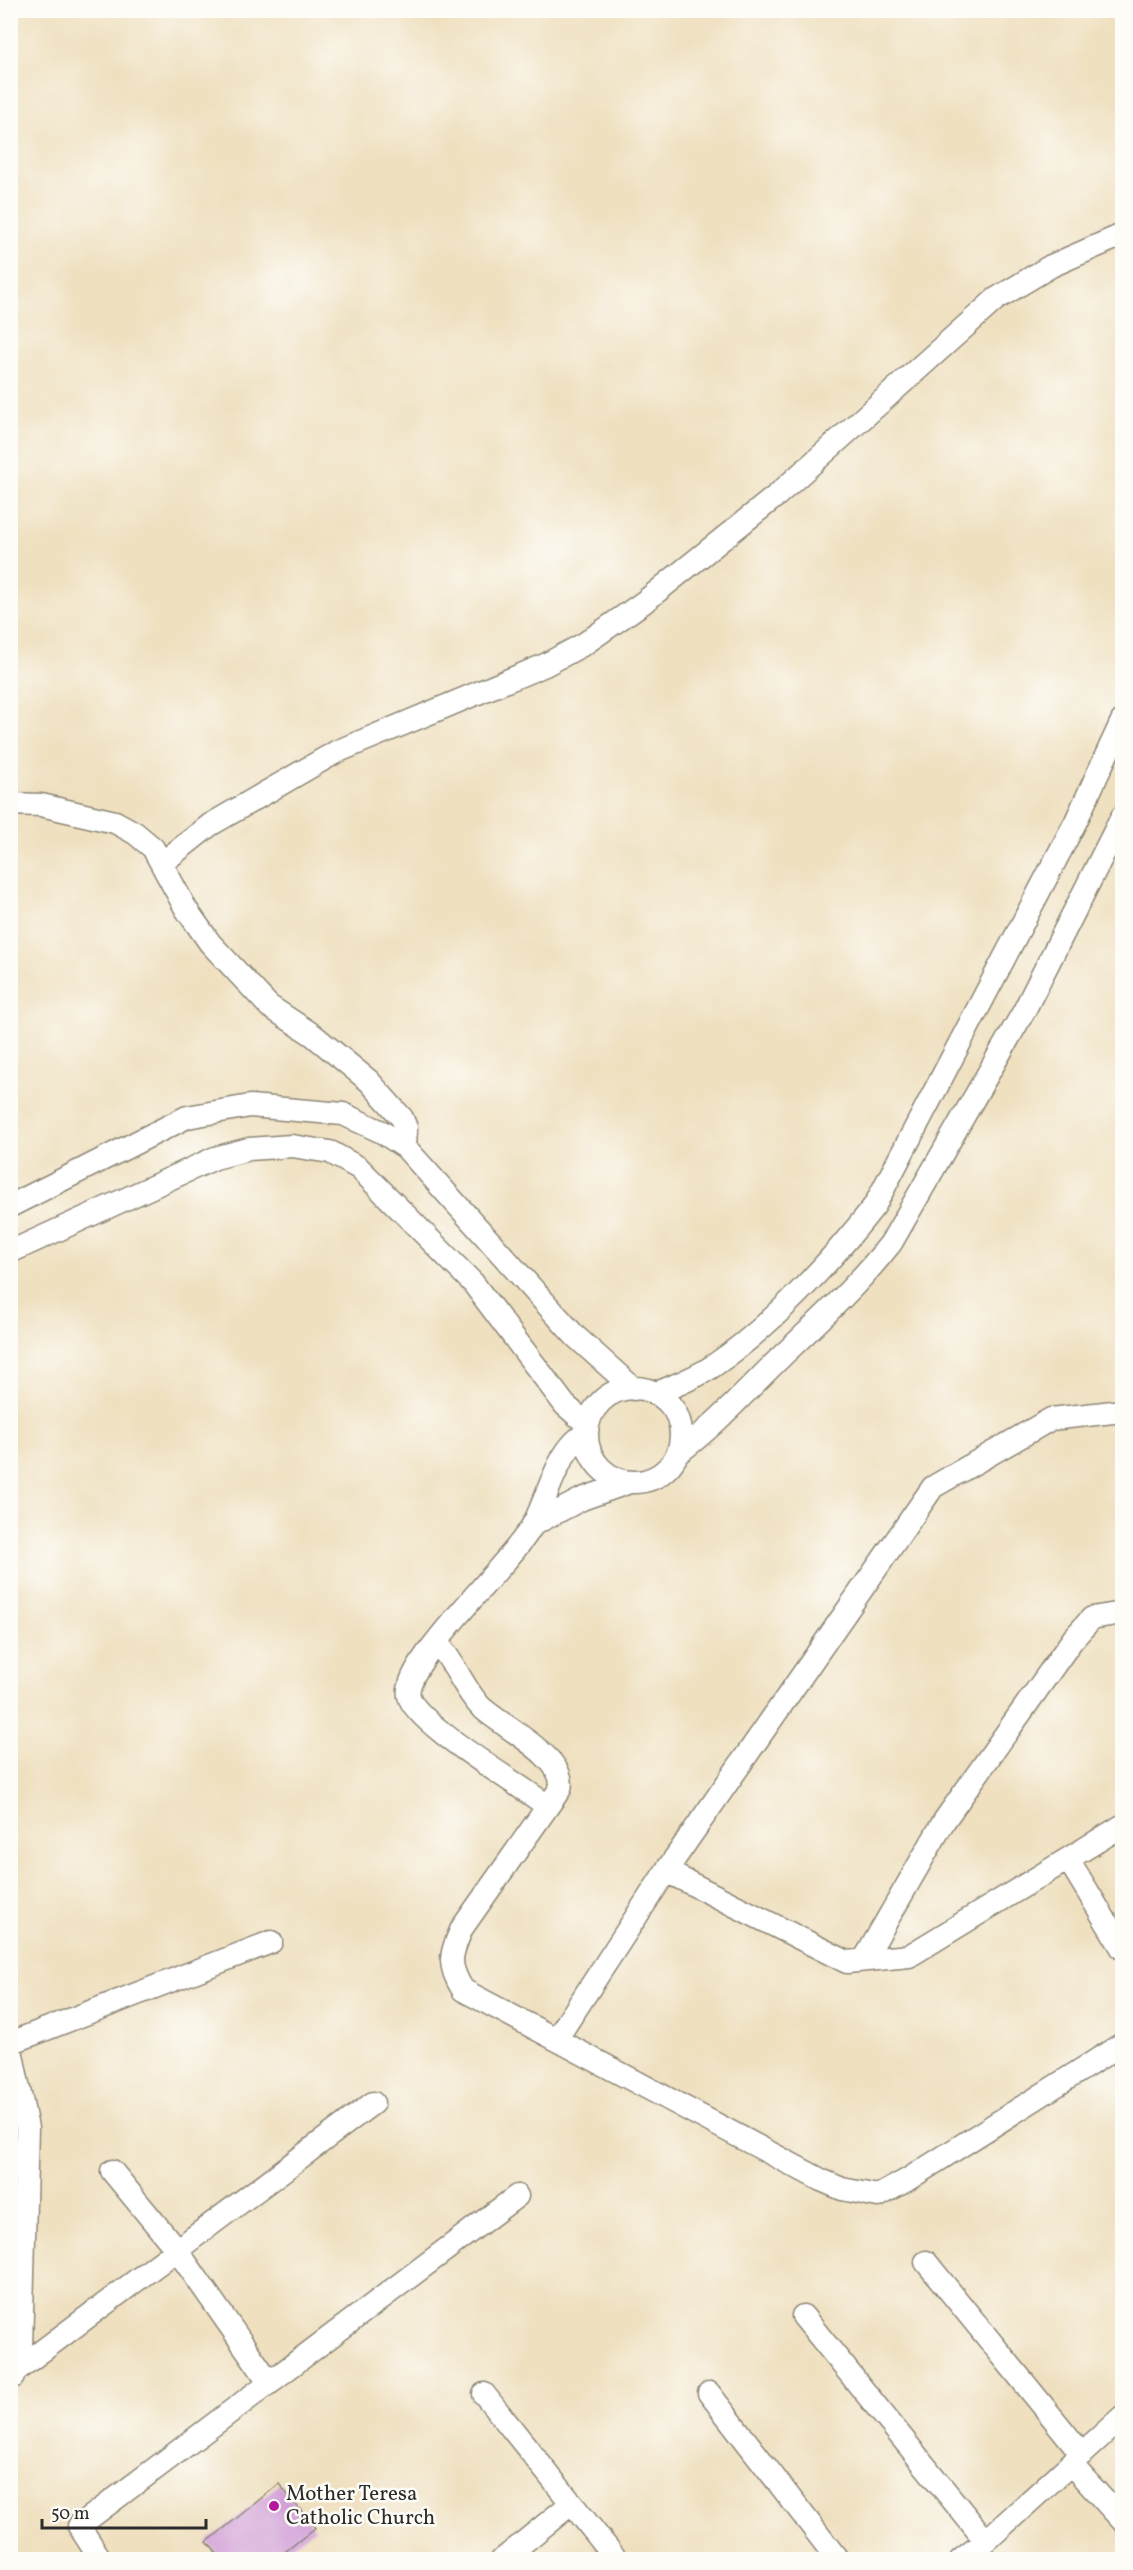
<svg xmlns="http://www.w3.org/2000/svg" width="1133" height="2570" font-family="Vollkorn,serif">
<style>
.building{fill:#d2a1d8}
.lines{fill:none;stroke-linecap:round;stroke-linejoin:round}
.minor-casing{stroke:#8d8676;stroke-width:25}
.minor{stroke:#fff;stroke-width:22}
.poi-dot{fill:#b5179e;stroke:#fdfcf7;stroke-width:2}
.labels{text-anchor:middle;dominant-baseline:central;stroke-width:5;stroke-linejoin:round;paint-order:stroke}
.poi-label{font-size:21px;fill:#2b2b2b;stroke:#fdfcf7;text-anchor:start}
</style>
<rect width="100%" height="100%" fill="#fdfcf7"/>
<filter id="ink" filterUnits="userSpaceOnUse"><feTurbulence type="fractalNoise" baseFrequency=".0167" numOctaves="2"/><feDisplacementMap in="SourceGraphic" scale="12" xChannelSelector="R" yChannelSelector="G"/><feConvolveMatrix kernelMatrix="1 2 1 2 8 2 1 2 1" color-interpolation-filters="sRGB"/></filter>
<filter id="wash" filterUnits="userSpaceOnUse"><feTurbulence type="fractalNoise" baseFrequency=".008" numOctaves="4" result="noise"/><feDisplacementMap in="SourceGraphic" scale="24" xChannelSelector="R" yChannelSelector="G"/><feGaussianBlur stdDeviation="1.35" result="paint"/><feColorMatrix in="noise" values="0 0 0 0 0 0 0 0 0 0 0 0 0 0 0 0 0 1.4 0 .05"/><feComposite in="paint" operator="in"/></filter>
<g filter="url(#wash)">
<rect width="100%" height="100%" fill="#efe0c0"/>
<g id="blocks">
<path class="building" d="M279 2484 315 2528 276 2559H222L207 2542Z"/>
</g>
</g>
<g filter="url(#ink)">
<use href="#blocks" fill-opacity="0" stroke="#8d8676" stroke-width="1.5"/>
<g class="lines">
<g class="minor-casing">
<path id="minor" d="M10 804 41 805 115 822 135 833 153 848 186 909 210 943 269 1006 313 1035 369 1081 402 1118 406 1128 405 1147
M162 863 210 825 336 752 545 665 584 644 644 602 776 496 996 299 1051 266 1122 235
M10 1206 187 1117 250 1106 343 1114 382 1132 405 1147 575 1336 634 1389
M10 1252 215 1158 249 1149 292 1146 330 1152 359 1168 473 1283 565 1405 588 1425
M587 1435a47 47 0 1 1 94 0a47 47 0 1 1-94 0Z
M655 1394C675 1385 696 1378 713 1366 771 1327 833 1259 875 1205L1076 821 1122 721
M678 1453C716 1425 748 1389 782 1356 821 1319 858 1285 891 1243L1024 1011 1122 817
M534 1524 582 1499 630 1482
M434 1645 443 1650C456 1667 464 1688 479 1705 498 1725 569 1758 560 1789L462 1928C450 1956 447 1964 463 1990L821 2180 842 2189 878 2196 907 2180 1122 2044
M547 1806C521 1785 415 1724 409 1696 401 1663 517 1558 535 1521 549 1494 559 1446 587 1433
M1068 1859 1122 1948
M666 1871 847 1962 909 1956 1122 1826
M864 1960 944 1821 1073 1639 1092 1618 1122 1613
M557 2038 666 1871 933 1487 1051 1419 1122 1411
M10 2043 271 1942
M10 2045 27 2128 21 2348 13 2377
M112 2171 177 2250 270 2383
M926 2262 1082 2454
M803 2316 986 2541
M14 2372 373 2103
M709 2393 838 2560
M484 2394 617 2560
M1071 2464 1122 2520
M101 2560 79 2526 517 2196
M502 2560 572 2503
M961 2560 986 2541 1122 2417"/>
</g>
<use href="#minor" class="minor"/>
</g>
</g>
<circle class="poi-dot" cx="274" cy="2506" r="6"/>
<g class="labels">
<g class="poi-label">
<text x="286" y="2494">Mother Teresa<tspan x="286" dy="24">Catholic Church</tspan></text>
</g>
</g>
<rect width="1133" height="2570" fill="none" stroke="#fdfcf7" stroke-width="36"/>
<path d="M42 2519v9h164v-9" fill="none" stroke="#2b2b2b" stroke-width="3"/>
<text x="51" y="2519" font-size="18" fill="#2b2b2b" stroke="#fdfcf7" stroke-width="4.5" paint-order="stroke">50 m</text>
</svg>
